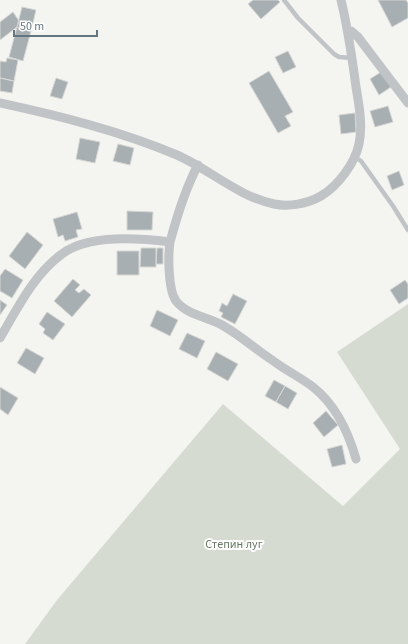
<svg xmlns="http://www.w3.org/2000/svg" width="408" height="644" font-family="'Source Sans 3',sans-serif">
<style>
.green{fill:#d6dbd2}
.building{fill:#a7afb3;stroke:#d6d6d3}
.lines{fill:none;stroke-linecap:round;stroke-linejoin:round}
.lane{stroke:#c0c4c7;stroke-width:4.5}
.street{stroke:#c0c4c7;stroke-width:9}
.labels{text-anchor:middle;dominant-baseline:central;stroke-width:4;stroke-linejoin:round;paint-order:stroke}
.park-label{font-size:12px;fill:#687863;stroke:#fff}
</style>
<rect width="100%" height="100%" fill="#f4f4f1"/>
<path class="green" d="M408 304V644H25L57 600 223 404 343 506 400 449 337 352Z"/>
<path class="building" d="M253 0H278L280 2 261 19 248 4Z
M378 0H406L408 3V18L392 27Z
M22 7 36 10 31 31 17 27Z
M13 12 19 21 17 27 0 40V22Z
M17 27 31 31 23 61 9 57Z
M288 51 296 67 283 73 275 57Z
M7 58 18 60 14 81 0 78V61L6 62Z
M269 71 293 112 285 116 291 126 278 133 249 83Z
M381 72 391 87 379 95 370 79Z
M0 78 14 81 12 93 0 91Z
M56 78 68 82 62 99 50 96Z
M388 106 393 122 375 127 370 111Z
M355 113 356 132 341 134 339 115Z
M80 138 100 142 95 163 76 159Z
M118 144 134 148 130 165 113 161Z
M399 171 404 185 392 190 387 176Z
M127 211 153 212 152 230H127Z
M77 212 82 229 76 230 78 237 65 241 63 235 58 237 53 219Z
M27 232 43 245 25 269 9 256Z
M141 248H156V267H140Z
M157 248H163V264H156Z
M117 251H139V275H117Z
M5 269 23 280 12 298 0 291V276Z
M73 279 80 285 75 290 79 293 84 289 91 295 72 317 54 301Z
M405 280 408 284V298L399 304 390 290Z
M233 294 247 301 235 324 221 317 223 313 219 311 222 303 227 306Z
M0 300 7 305 0 315Z
M157 310 178 320 170 336 150 326Z
M47 312 65 324 53 340 43 333 45 329 39 324Z
M187 333 205 341 197 358 179 349Z
M26 348 44 358 35 374 17 363Z
M216 352 238 364 228 381 207 369Z
M274 380 285 386 276 402 265 396Z
M285 386 297 393 288 409 276 402Z
M0 387 18 398 8 415 0 409Z
M326 411 338 425 324 437 313 423Z
M342 445 346 464 332 467 327 449Z"/>
<g class="lines">
<path class="lane" d="M284 0 298 18 334 54 339 57 352 58
M355 157 361 161 393 206 408 230"/>
<path class="street" d="M348 31H351L358 37 408 103
M0 103C60 116 120 131 177 155 209 169 239 197 274 204 289 207 307 204 321 196 338 186 355 163 359 144 363 125 359 105 356 87 352 57 348 29 341 0
M170 242C168 255 168 290 176 301 187 315 208 317 222 325 240 335 255 349 272 360 285 370 300 377 313 387 336 405 348 431 356 459
M0 338C17 309 34 274 62 254 88 234 139 238 170 242 177 216 185 189 198 165"/>
</g>
<g class="labels">
<g class="park-label">
<text x="234" y="544">Степин луг</text>
</g>
</g>
<path d="M14 30v6h83v-6" fill="none" stroke="#647681" stroke-width="2"/>
<text x="20" y="30" font-size="12" fill="#647681" stroke="#ffffff" stroke-width="3" paint-order="stroke">50 m</text>
</svg>
